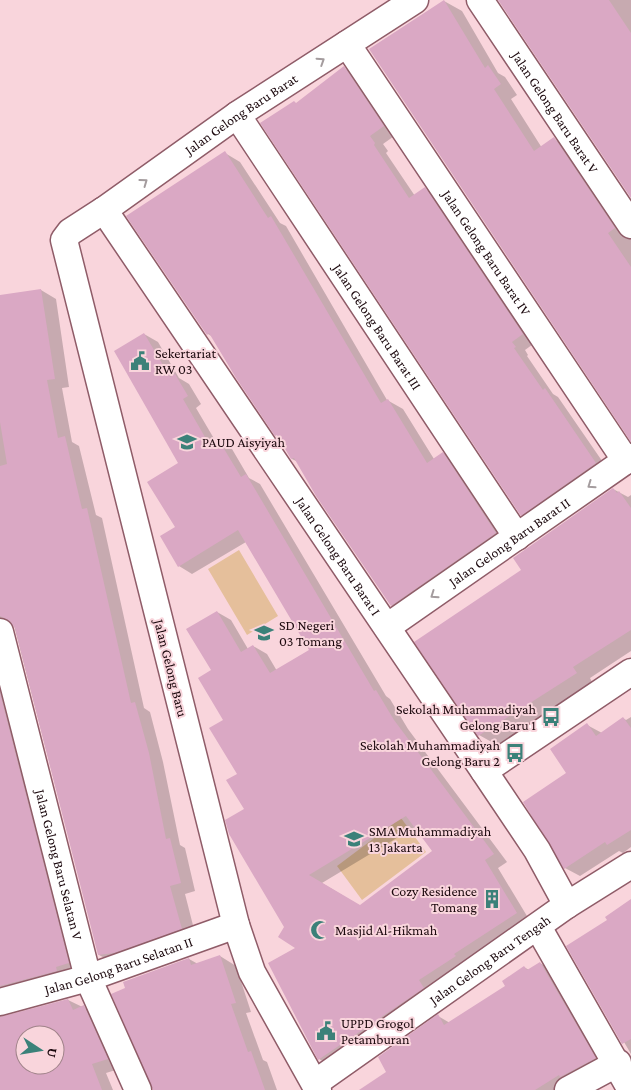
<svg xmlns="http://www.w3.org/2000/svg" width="631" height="1090" font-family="'Crimson Pro',serif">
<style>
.green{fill:#e5bf9b}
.shadow{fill:#0003;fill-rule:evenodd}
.building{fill:#daa8c4;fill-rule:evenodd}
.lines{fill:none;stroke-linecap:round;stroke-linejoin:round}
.minor-casing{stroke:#8f5c68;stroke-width:29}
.minor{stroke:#fff;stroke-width:26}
.oneway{stroke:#a49c9e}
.labels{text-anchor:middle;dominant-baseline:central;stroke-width:4;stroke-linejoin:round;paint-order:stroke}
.street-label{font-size:14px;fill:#1b080d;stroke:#f9d5dc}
.poi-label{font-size:14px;fill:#1b080d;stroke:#f9d5dc;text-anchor:start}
</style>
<rect width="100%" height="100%" fill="#f9d5dc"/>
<path class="green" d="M239 550 278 616 247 635 208 569Z
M401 818 426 852 362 900 337 866Z"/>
<path class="shadow" d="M500 0H631V196Z
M444 1 462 11 498 73 505 77 517 95 511 99 542 148 554 139 572 149 631 237V439Z
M344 68 358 76 397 134 383 144 388 151 386 153 415 196 425 189 438 196 536 342 525 350 528 355 527 356 553 394 558 397 609 471 535 522 522 515 297 104Z
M225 153 240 162 280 223 286 226 387 400 403 409 434 459 443 453 458 462 510 542 407 614 391 605 298 462 292 459 280 438 237 377 213 337 208 334Z
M41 290 56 299 69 387 62 388 72 442 79 446 96 515 102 518 144 708 150 712 163 762 180 845 185 848 195 891 185 894 196 937 114 963 99 955 14 625H12L5 629 83 971 0 1007V1015L2 1018 68 1000 99 1015 122 1068 106 1073 113 1090H0V296ZM25 1035H55V1065H25Z
M144 334 158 342 179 378 189 384 201 404 196 408 216 442 232 449 249 478 260 484 386 696 390 699 408 729 507 862 498 868 530 921 333 1067 319 1059 298 948 285 927 245 809 239 774 212 671 217 612 231 620 248 649 253 646 267 654 277 671 310 650 246 542 192 574 179 566 176 528 180 464ZM415 827 433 851 360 906 322 883Z
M613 489 628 497 631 495V651L590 678 593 684 497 745 479 735 523 571Z
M631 717V847L623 853 619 851 580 876 565 868 568 774 587 725 602 733 623 718 626 720Z
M631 901V1054L568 946 609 920Z
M220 956 236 966 251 1012 246 1013 263 1060 267 1062 277 1090H153L189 959 198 964Z
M540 963 554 971 608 1066 560 1090H361L388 1072 438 1016 450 1023 507 986 524 967 529 970Z"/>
<path class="building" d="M444 0 485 68 488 65 501 84 494 89 534 151 554 137 615 228 608 233 631 267V442L369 49Z
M498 0H609L631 33V198Z
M344 66 384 126 370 136 375 143 374 145 409 198 425 187 523 334 512 342 516 347 514 348 543 390 545 388 596 463 521 516 260 123 294 101 296 103Z
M225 151 268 218 271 216 381 403 388 399 427 463 443 452 496 533 391 606 316 496 294 458 291 459 277 435 275 436 236 378 209 333 207 335 126 216Z
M41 289 55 379 47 380 58 438 65 436 82 509 87 508 131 703 135 702 149 753 166 839 170 838 181 883 170 886 182 929 114 953 98 955 15 628 10 621 0 616V466L7 464 0 422V295Z
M144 333 170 377 175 374 188 396 183 399 209 444 218 439 241 477 246 474 374 691 376 690 394 720 494 854 485 860 517 913 454 954 456 956 419 980 424 988 318 1060 268 963 295 948 278 937 284 927 229 834 225 820 244 809 226 780 237 774 209 728 223 720 198 678 211 670 186 629 217 611 241 652 253 645 270 673 309 650 238 530 178 567 160 536 175 527 147 482 178 463 114 351ZM406 816 432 851 360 905 309 875Z
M613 488 617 493 619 491 631 508V630L573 667 577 673 478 736 414 642 521 570 513 558Z
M0 693 69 963 56 967 57 971 0 986Z
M623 717 631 728V830L607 845 605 842 564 869 523 802 566 773 550 749 587 723 596 736Z
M631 899V1039L622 1044 566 946 607 920 605 917Z
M220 955 236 1003 231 1004 248 1052 251 1051 265 1090H153L111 994 125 988 123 982 189 958 191 965Z
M540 962 596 1058 560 1077 559 1075 535 1090H359L386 1072 378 1057 438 1014 444 1025 505 986 502 981 524 966 527 970Z
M68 999 73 1010 84 1005 108 1059 92 1064 102 1090H0V1017ZM25 1035H55V1065H25Z"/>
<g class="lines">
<g class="minor-casing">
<g id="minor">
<path id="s1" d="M480 0 631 225"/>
<path id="s2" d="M347 44 626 461"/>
<path id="s3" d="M237 115 517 537"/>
<path id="s4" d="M104 210 484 771 537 850 567 905"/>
<path id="s5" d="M387 627 631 457"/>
<path id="s6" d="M0 632 88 978 138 1090"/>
<path d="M484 771 631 672"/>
<path d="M538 927 631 1090"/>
<path id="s7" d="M0 1002 88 978 236 925"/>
<path id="s8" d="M315 1083 567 905 631 865"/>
<path id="s9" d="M318 1090 252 972 236 925 64 240 70 232 104 210 237 115 415 0"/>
<path d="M568 1090 618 1063"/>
</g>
</g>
<use href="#minor" class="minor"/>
</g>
<defs><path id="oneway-chevron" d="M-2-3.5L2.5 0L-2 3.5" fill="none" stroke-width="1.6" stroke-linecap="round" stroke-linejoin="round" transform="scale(1.25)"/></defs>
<g class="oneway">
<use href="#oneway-chevron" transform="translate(321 61) rotate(-33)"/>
<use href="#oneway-chevron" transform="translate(144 182) rotate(-36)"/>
<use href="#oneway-chevron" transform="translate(591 485) rotate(145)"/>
<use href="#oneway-chevron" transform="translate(434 595) rotate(145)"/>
</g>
<defs>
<g id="civic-bare" transform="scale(1.5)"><path d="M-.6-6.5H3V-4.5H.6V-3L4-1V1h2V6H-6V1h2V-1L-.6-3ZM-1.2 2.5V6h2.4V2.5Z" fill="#3b8179" stroke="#f9d5dc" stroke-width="2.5" paint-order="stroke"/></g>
<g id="school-bare" transform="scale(1.5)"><path d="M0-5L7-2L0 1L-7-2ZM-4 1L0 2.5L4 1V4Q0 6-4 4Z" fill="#3b8179" stroke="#f9d5dc" stroke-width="2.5" paint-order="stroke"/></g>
<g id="bus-bare" transform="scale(1.5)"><path d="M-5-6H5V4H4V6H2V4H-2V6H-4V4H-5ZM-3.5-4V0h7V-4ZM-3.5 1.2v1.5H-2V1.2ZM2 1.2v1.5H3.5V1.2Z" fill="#3b8179" stroke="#f9d5dc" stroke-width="2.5" paint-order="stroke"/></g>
<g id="building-bare" transform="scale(1.5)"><path d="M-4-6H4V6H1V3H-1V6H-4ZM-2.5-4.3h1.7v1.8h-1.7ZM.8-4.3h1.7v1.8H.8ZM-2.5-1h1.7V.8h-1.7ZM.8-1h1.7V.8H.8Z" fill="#3b8179" stroke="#f9d5dc" stroke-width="2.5" paint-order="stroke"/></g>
<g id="mosque-bare" transform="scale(1.5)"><path d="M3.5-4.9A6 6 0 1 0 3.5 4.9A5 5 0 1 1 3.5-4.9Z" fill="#3b8179" stroke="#f9d5dc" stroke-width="2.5" paint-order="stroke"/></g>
</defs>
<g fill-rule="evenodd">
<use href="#civic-bare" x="140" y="361"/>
<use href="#school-bare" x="187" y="442"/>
<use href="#school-bare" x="264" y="633"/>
<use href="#bus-bare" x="551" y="717"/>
<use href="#bus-bare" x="515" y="753"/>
<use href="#school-bare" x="354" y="839"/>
<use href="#building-bare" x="492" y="899"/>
<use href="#mosque-bare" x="320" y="930"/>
<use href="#civic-bare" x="326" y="1031"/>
</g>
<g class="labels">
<g class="street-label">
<text stroke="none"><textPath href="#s1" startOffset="135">Jalan Gelong Baru Barat V</textPath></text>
<text stroke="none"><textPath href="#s9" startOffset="1109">Jalan Gelong Baru Barat</textPath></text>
<text stroke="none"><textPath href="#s2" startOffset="251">Jalan Gelong Baru Barat IV</textPath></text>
<text stroke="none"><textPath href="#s3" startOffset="254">Jalan Gelong Baru Barat III</textPath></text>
<text stroke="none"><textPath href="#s5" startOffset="149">Jalan Gelong Baru Barat II</textPath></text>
<text stroke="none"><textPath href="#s4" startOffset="418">Jalan Gelong Baru Barat I</textPath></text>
<text transform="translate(171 668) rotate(76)">Jalan Gelong Baru</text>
<text stroke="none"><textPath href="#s6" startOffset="240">Jalan Gelong Baru Selatan V</textPath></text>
<text stroke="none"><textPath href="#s8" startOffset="214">Jalan Gelong Baru Tengah</textPath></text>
<text stroke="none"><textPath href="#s7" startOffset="124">Jalan Gelong Baru Selatan II</textPath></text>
</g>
<g class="poi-label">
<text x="155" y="353">Sekertariat<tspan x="155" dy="16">RW 03</tspan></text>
<text x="202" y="442">PAUD Aisyiyah</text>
<text x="279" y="625">SD Negeri<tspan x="279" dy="16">03 Tomang</tspan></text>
<text x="536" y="709" text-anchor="end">Sekolah Muhammadiyah<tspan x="536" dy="16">Gelong Baru 1</tspan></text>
<text x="500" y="745" text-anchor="end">Sekolah Muhammadiyah<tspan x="500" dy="16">Gelong Baru 2</tspan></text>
<text x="369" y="831">SMA Muhammadiyah<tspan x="369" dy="16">13 Jakarta</tspan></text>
<text x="477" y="891" text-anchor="end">Cozy Residence<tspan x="477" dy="16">Tomang</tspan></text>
<text x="335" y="930">Masjid Al-Hikmah</text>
<text x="341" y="1023">UPPD Grogol<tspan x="341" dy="16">Petamburan</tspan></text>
</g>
</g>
<g transform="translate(40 1050) rotate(102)"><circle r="24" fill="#f9d5dc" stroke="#a08389"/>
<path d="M0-4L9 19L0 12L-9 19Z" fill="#3b8179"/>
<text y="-8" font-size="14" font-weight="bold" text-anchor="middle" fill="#1b080d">U</text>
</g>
</svg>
